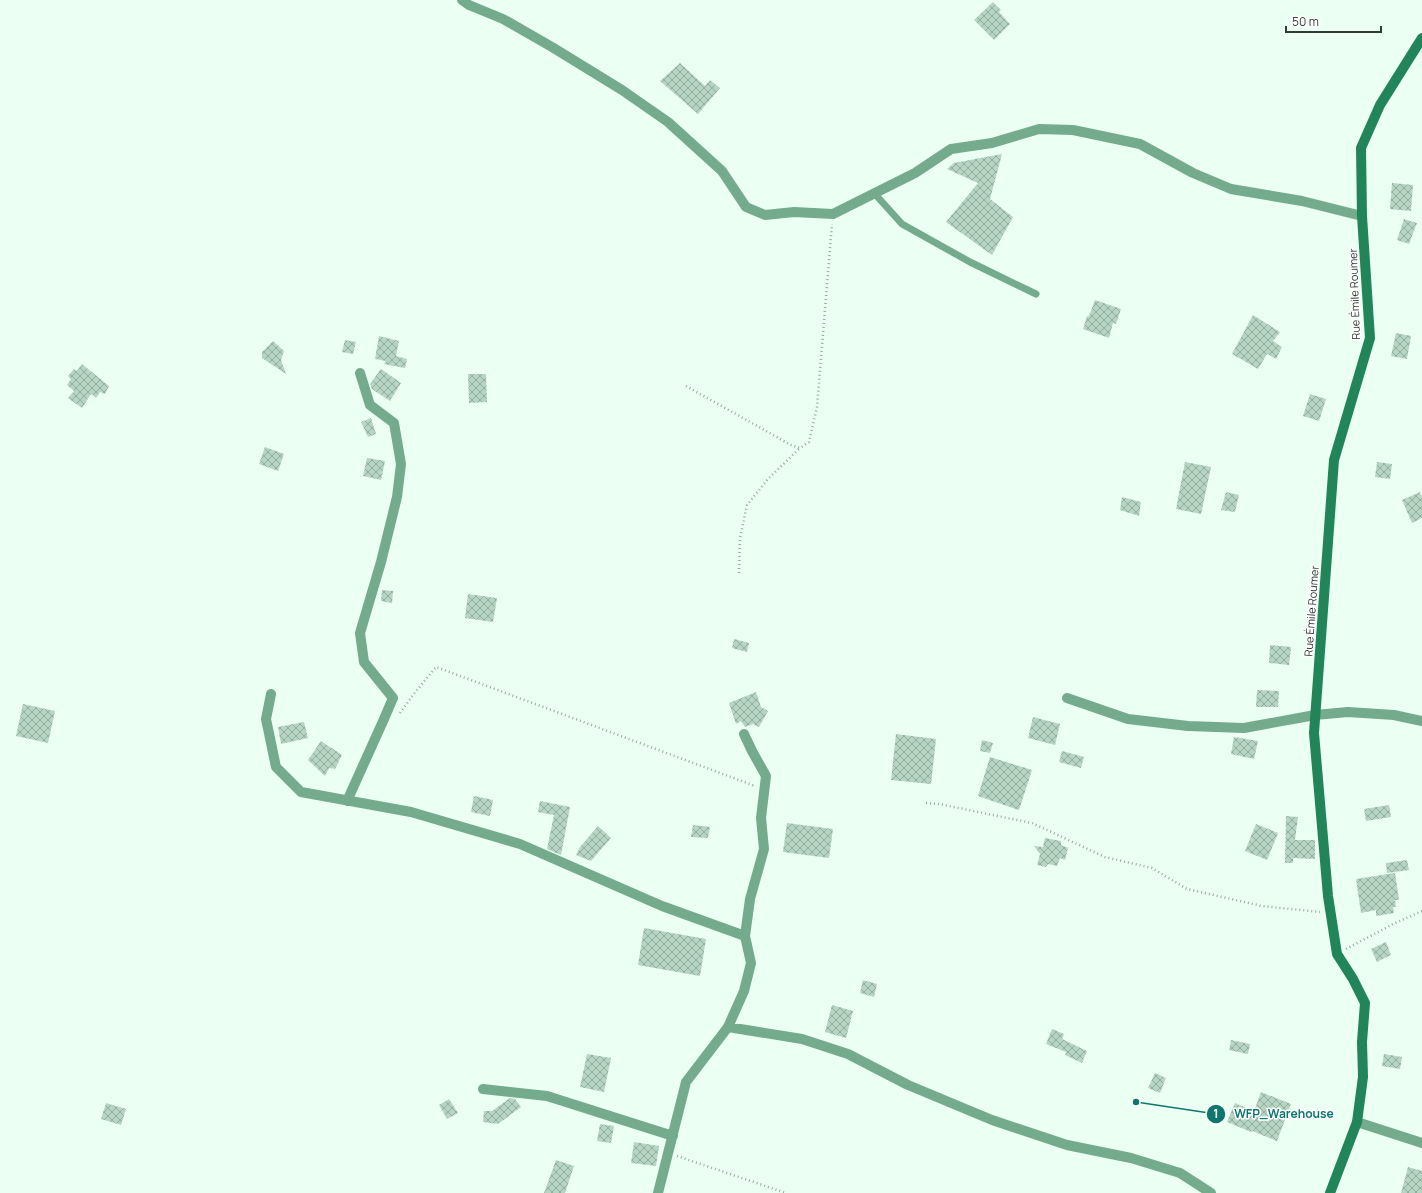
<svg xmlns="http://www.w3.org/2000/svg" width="1422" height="1193" font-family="Manrope,sans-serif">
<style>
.building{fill:url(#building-cross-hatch)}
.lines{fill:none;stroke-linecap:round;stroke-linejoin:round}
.path{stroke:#98a99f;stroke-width:2.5;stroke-dasharray:1 3;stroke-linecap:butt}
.lane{stroke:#73ab8c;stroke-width:7}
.street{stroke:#73ab8c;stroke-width:10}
.secondary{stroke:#228459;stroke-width:10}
.labels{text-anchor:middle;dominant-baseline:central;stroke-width:3;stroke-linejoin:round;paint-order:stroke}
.street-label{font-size:11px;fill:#2f3b34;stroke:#fff}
.leader{fill:none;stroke:#0f766e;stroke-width:1.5}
.callout-dot{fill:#0f766e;stroke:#fff;stroke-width:1.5}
.mark-label{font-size:12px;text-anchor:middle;font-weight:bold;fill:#fff}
.callout-label{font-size:12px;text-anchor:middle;font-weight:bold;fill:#0f766e;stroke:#fff;stroke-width:3;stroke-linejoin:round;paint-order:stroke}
</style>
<defs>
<pattern id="building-cross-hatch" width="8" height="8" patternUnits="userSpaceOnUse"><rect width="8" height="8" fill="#b5d5c2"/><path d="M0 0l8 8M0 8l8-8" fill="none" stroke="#94ae9e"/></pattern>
</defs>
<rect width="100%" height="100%" fill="#ebfff3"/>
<path class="building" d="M993 2 1001 10 999 12 1010 24 994 40 974 20Z
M680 63 705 86 710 80 720 88 698 114 660 81Z
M1002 154 990 199 1013 217 992 255 946 222 978 183 947 169 954 163Z
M1392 183 1413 185 1411 211 1390 209Z
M1404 219 1417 223 1409 244 1397 240Z
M1095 300 1121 309 1116 324 1113 323 1109 338 1083 329 1087 316H1089Z
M1253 315 1280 332 1273 341 1282 347 1276 359 1267 354 1258 369 1232 354Z
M1396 333 1411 336 1407 359 1391 356Z
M379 336 399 341 396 356 407 359 405 368 384 364 386 361 375 359Z
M345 340 356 342 353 354 342 352Z
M273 341 284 351 281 360 286 374 262 358V352Z
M82 364 109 386 105 394 100 392 96 398 91 394 82 408 68 398 74 391 67 385 71 379 68 376 74 369 77 371Z
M381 369 401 383 390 401 372 389 370 384Z
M468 374H486L487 402 469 403Z
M1310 394 1326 399 1319 421 1303 416Z
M371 418 376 434 368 437 361 422Z
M265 447 284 454 278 471 259 464Z
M367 458 385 461 381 480 363 476Z
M1185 462 1211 467 1201 514 1176 509Z
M1377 462 1392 464 1390 479 1375 477Z
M1226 492 1239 495 1235 512 1221 510Z
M1420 492 1422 498V518L1412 523 1402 500Z
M1122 497 1141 502 1139 516 1120 510Z
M382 590 393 591 392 603 381 601Z
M468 594 497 598 493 622 465 618Z
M734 639 749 643 747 652 732 648Z
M1270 645 1291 647 1289 665 1269 663Z
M1257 690 1279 691 1278 707H1256Z
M756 692 761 707 768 711 759 727 753 724 745 727 741 721 736 724 729 703Z
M23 704 55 711 48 743 16 736Z
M1033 717 1060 724 1055 745 1028 738Z
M304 722 308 738 281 744 278 727Z
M896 734 936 739 931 784 891 780Z
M1234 737 1258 741 1254 759 1231 754Z
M982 740 993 743 990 753 980 751Z
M321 741 342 755 335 769 329 768 325 776 308 760Z
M1062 751 1084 757 1081 768 1059 762Z
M990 757 1032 770 1019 810 978 796Z
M474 796 493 800 490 816 471 812Z
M540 801 570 807 561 855 547 849 554 815 538 812Z
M1389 805 1391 817 1366 821 1364 809Z
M1286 816 1298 817 1295 840H1315V859L1293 858V863H1285Z
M787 823 833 829 829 858 783 852Z
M1256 824 1278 833 1267 860 1245 851Z
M693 825 710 827 708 838 691 837Z
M598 826 611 838 591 861 576 855 580 847Z
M1045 838 1061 841V845L1068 848 1065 860 1060 858 1057 866 1048 864 1046 867 1037 865 1040 854 1034 846 1043 847Z
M1407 860 1409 870 1387 873 1386 863Z
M1395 873 1399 900H1395L1396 907H1393L1394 913 1376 916V910L1361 913 1356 879Z
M644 928 706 939 700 976 638 965Z
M1386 942 1391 955 1377 962 1371 949Z
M863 980 877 984 874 997 860 993Z
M832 1005 853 1011 846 1038 825 1032Z
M1052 1029 1064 1034 1062 1039 1087 1051 1082 1063 1065 1055 1066 1052 1046 1044Z
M1231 1040 1250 1044 1248 1054 1229 1050Z
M587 1054 611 1058 604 1092 580 1087Z
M1384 1054 1402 1057 1400 1069 1382 1066Z
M1155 1073 1166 1078 1160 1093 1148 1088Z
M1261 1092 1291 1104 1277 1141 1252 1131 1251 1132 1227 1122 1235 1103 1254 1111Z
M510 1098 515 1099 521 1107 498 1124 483 1122 484 1111H492Z
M449 1099 458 1113 447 1119 439 1105Z
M106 1103 126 1109 121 1125 101 1119Z
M600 1124 614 1126 611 1143 597 1141Z
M634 1142 659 1146 656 1166 631 1163Z
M556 1160 574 1166 565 1193H544Z
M1408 1167 1422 1171V1193H1401Z"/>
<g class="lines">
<path class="path" d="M686 386 791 445 800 448 809 442 817 407 832 224
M739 573 740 538 747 505 768 479 800 448
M400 713 413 695 436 667 755 786
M926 803 939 804 1032 823 1105 857 1152 868 1187 889 1262 906 1320 912
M1346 949 1393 924 1422 911
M677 1156 786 1193"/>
<path class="lane" d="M874 193 902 224 970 262 1036 294"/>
<path class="street" d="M462 0 469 5 503 19 552 47 622 90 668 122 722 171 746 207 765 215 794 212 833 214 915 173 951 149 992 143 1039 129 1073 130 1140 144 1193 173 1231 189 1302 201 1362 216
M271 694 266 719 276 767 301 792 411 812 520 844 662 906 745 936
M1067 698 1128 719 1188 726 1244 728 1315 715 1348 712 1394 715 1422 721
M347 801 384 719 393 698 364 662 360 633 381 562 397 497 401 464 394 423 370 405 360 373
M728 1027 802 1039 848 1054 908 1085 992 1120 1067 1145 1131 1158 1180 1173 1211 1193
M483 1089 547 1096 673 1136
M1357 1122 1422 1143
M658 1193 686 1082 728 1027 744 991 751 963 745 936 750 899 764 849 761 818 766 776 752 751 744 734"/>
<path class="secondary" d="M1330 1193 1357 1122 1363 1077 1362 1042 1365 1003 1353 979 1337 954 1328 896 1314 733 1334 460 1370 338 1362 216 1361 148 1380 105 1422 38"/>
</g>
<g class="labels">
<g class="street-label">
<text transform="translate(1354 294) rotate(-92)">Rue Émile Roumer</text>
<text transform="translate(1311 611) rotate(-86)">Rue Émile Roumer</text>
</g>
</g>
<path class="leader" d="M1136 1102L1216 1114"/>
<g class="callout-dot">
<circle cx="1136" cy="1102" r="4"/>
<circle cx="1216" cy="1114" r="10"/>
</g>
<g class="mark-label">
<text x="1216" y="1118">1</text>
</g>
<g class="callout-label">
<text x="1284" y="1118">WFP_Warehouse</text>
</g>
<path d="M1286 26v6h95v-6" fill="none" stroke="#2f3b34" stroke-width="2"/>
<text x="1292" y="26" font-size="12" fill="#2f3b34" stroke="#ffffff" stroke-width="3" paint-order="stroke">50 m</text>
</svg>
